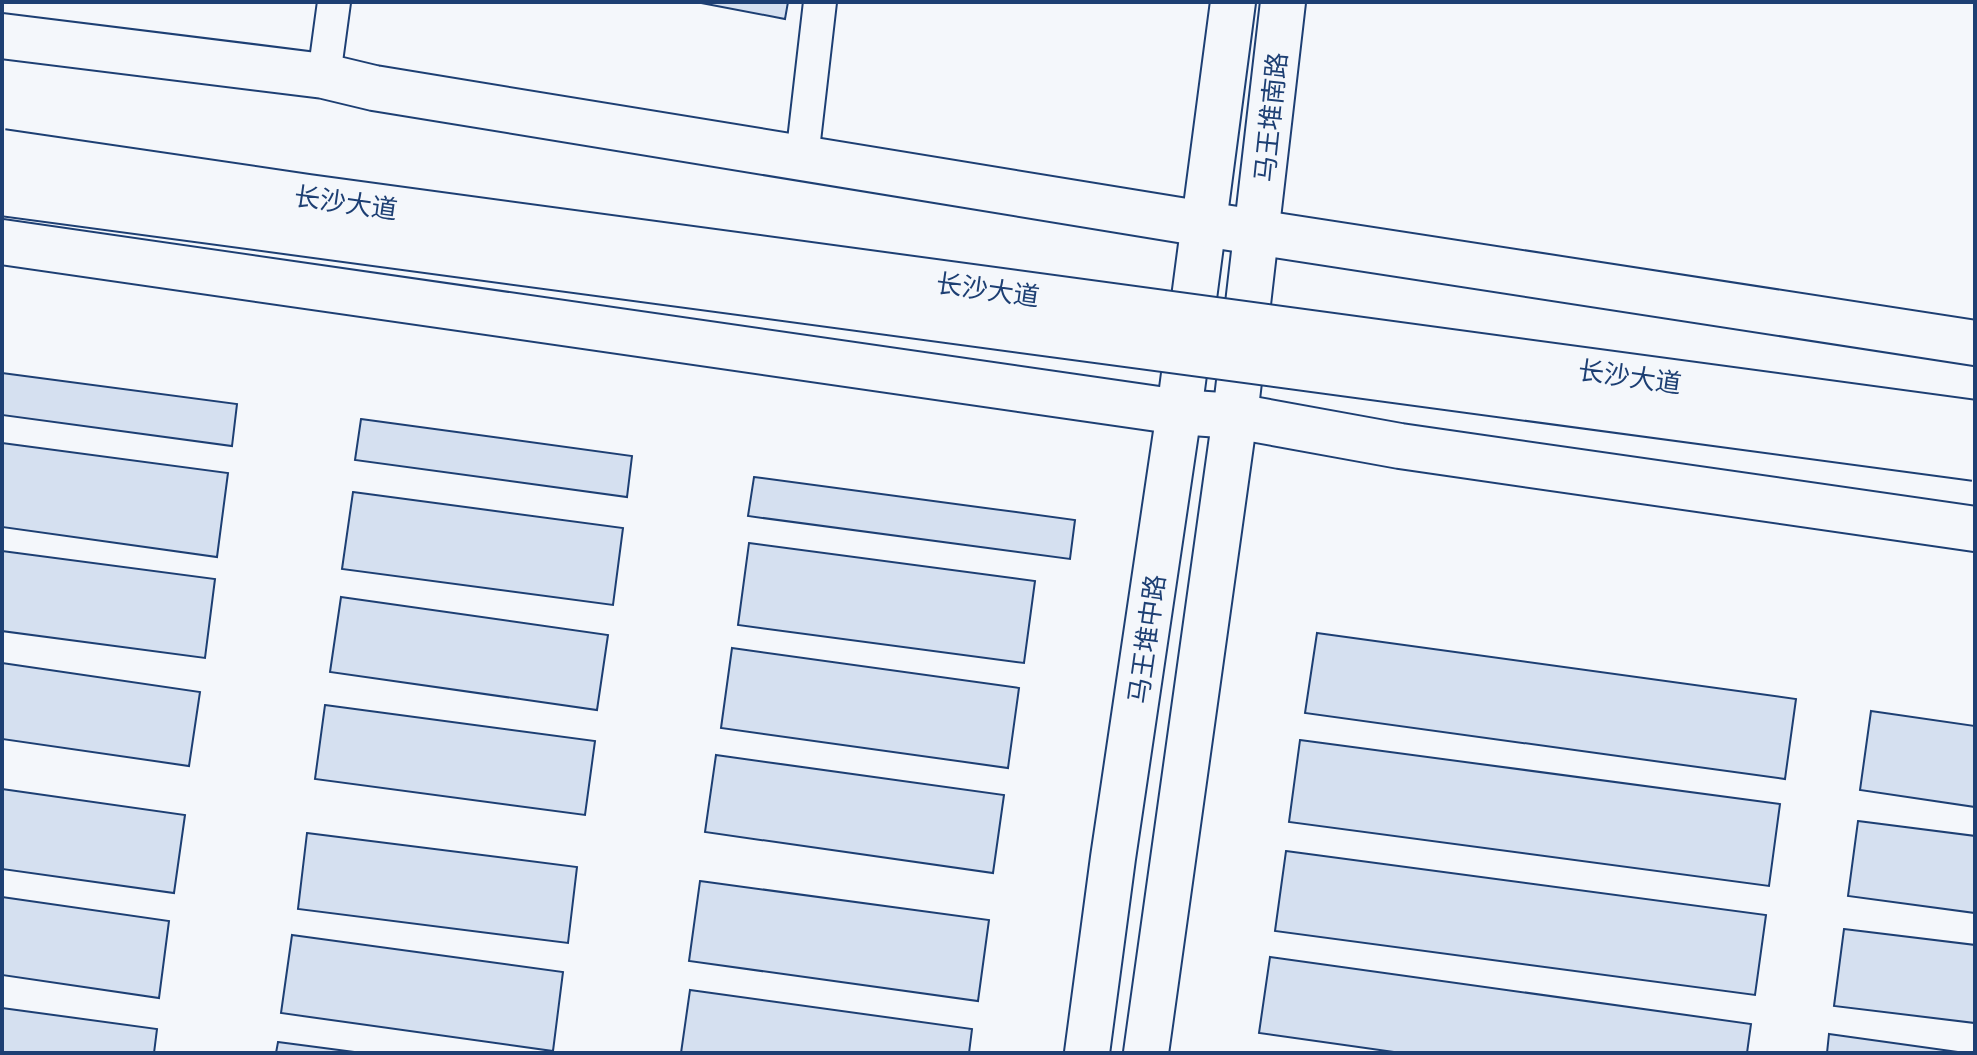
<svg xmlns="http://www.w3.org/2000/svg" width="1977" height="1055" font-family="Manrope,'Noto Sans SC',sans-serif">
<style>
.building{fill:#d5e0f0;stroke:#1d3f73;stroke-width:2}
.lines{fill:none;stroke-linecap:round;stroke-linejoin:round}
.minor-casing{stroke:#1d3f73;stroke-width:36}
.secondary-casing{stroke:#1d3f73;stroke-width:48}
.primary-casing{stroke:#1d3f73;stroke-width:48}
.minor{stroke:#f4f7fb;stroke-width:32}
.secondary{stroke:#f4f7fb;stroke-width:44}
.primary{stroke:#f4f7fb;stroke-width:44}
.trunk-bridge-casing{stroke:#1d3f73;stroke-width:48;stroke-linecap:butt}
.trunk-bridge{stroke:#f4f7fb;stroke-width:44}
.labels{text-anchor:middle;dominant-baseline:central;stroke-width:6;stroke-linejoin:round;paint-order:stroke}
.street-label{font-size:26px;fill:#1d3f73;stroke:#f4f7fb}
</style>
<rect width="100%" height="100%" fill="#f4f7fb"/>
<path class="building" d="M696 2H788L785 19Z
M2 373 237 404 232 446 2 415Z
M361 419 632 456 627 497 355 460Z
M2 443 228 473 217 557 2 527Z
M754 477 1075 520 1070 559 748 516Z
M353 492 623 528 613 605 342 569Z
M749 543 1035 581 1024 663 738 625Z
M2 551 215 579 205 658 2 631Z
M341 597 608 635 597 710 330 672Z
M1317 633 1796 699 1785 779 1305 713Z
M732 648 1019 688 1008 768 721 728Z
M2 663 200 692 189 766 2 739Z
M325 705 595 741 585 815 315 779Z
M1871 711 1975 726V807L1860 790Z
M1300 740 1780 804 1769 886 1289 822Z
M716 755 1004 795 993 873 705 832Z
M2 789 185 815 174 893 2 869Z
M1858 821 1975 836V913L1848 896Z
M307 833 577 867 568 943 298 909Z
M1286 851 1766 915 1755 995 1275 931Z
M700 881 989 920 978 1001 689 961Z
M2 897 169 921 159 998 2 975Z
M1844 929 1975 945V1023L1834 1006Z
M292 935 563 972 553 1051 281 1013Z
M1270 957 1751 1024 1747 1053H1401L1259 1033Z
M690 990 972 1029 969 1053H681Z
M2 1008 157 1029 154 1053H2Z
M1829 1034 1965 1053H1827Z
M278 1042 362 1053H276Z"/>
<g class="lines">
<g class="minor-casing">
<path id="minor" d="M324 76 334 2
M802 158 820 2"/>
</g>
<g class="secondary-casing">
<path id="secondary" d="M1087 1053 1113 858 1179 412 1233 2
M1146 1053 1235 416 1283 2"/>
</g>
<g class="primary-casing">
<path id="primary" d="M2 36 324 76 374 88 1204 224 1975 343
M2 242 1179 412 1235 416 1400 446 1975 529"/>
</g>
<use href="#minor" class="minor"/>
<use href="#secondary" class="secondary"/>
<use href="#primary" class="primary"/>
<g class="trunk-bridge-casing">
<path id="trunk-bridge" d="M2 152 308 197 1975 423
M2 193 1975 458"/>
</g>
<use href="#trunk-bridge" class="trunk-bridge"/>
</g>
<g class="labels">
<g class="street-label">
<text transform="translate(1270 117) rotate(-84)">马王堆南路</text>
<text transform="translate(346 202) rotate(8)">长沙大道</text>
<text transform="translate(988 289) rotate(8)">长沙大道</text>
<text transform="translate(1630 376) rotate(8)">长沙大道</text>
<text transform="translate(1146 639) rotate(-82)">马王堆中路</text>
</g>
</g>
<rect width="1977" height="1055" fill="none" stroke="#1d3f73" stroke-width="8"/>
</svg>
